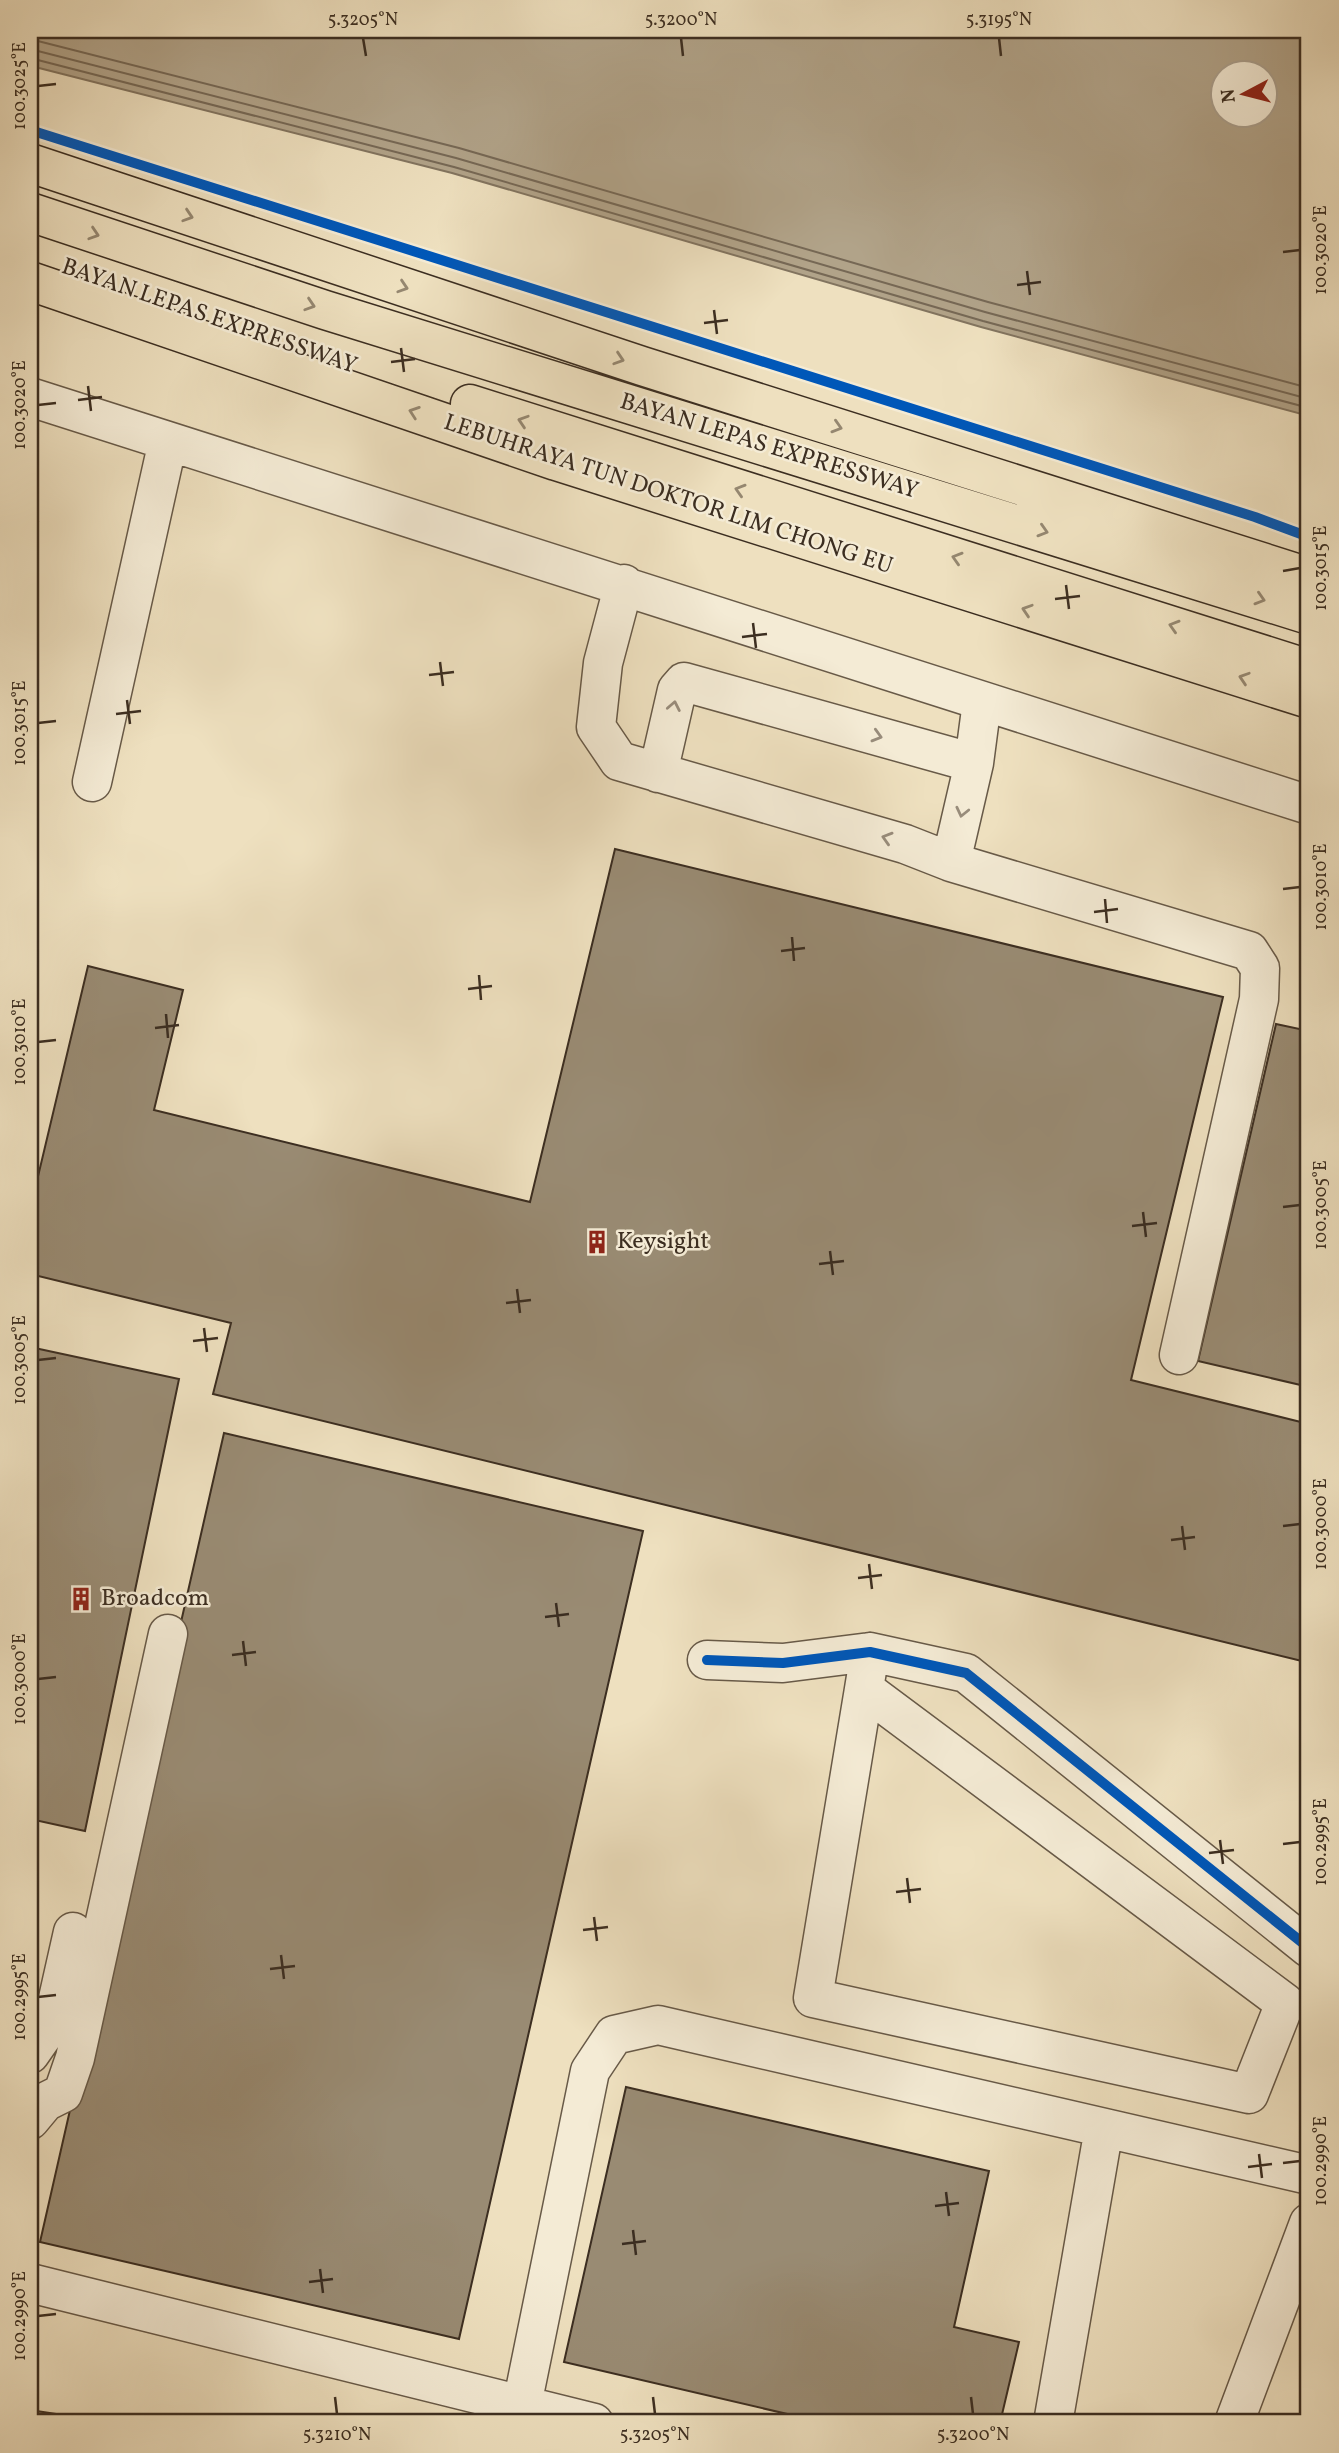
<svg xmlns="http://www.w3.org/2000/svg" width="1339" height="2453" font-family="Vollkorn,serif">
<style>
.water{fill:#b1a389;stroke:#82745f;stroke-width:2;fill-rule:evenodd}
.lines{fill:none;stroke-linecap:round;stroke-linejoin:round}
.shore{stroke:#766855;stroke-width:2}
.building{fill:#998b73;stroke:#3c2e21;stroke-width:2}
.minor-casing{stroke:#685a48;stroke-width:41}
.highway-casing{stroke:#3c2e21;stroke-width:41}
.minor{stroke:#f4ebd5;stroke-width:38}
.highway{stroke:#eee0bf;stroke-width:38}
.cycleway-casing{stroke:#f4ebd5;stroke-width:15}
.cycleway{stroke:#0057b8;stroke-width:10}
.oneway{stroke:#958770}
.oneway2{stroke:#988c7b}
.ticks{fill:none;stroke:#3c2e21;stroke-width:2.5}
.labels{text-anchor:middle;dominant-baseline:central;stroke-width:5;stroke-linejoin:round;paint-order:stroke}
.street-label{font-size:24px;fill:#3c2e21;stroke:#f4ebd5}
.poi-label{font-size:24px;fill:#3c2e21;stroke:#f4ebd5;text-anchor:start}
.neatline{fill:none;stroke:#3c2e21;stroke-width:2.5}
.ticks-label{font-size:18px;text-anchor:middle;fill:#3c2e21}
</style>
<rect width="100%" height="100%" fill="#eee0bf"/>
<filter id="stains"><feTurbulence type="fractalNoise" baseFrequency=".00286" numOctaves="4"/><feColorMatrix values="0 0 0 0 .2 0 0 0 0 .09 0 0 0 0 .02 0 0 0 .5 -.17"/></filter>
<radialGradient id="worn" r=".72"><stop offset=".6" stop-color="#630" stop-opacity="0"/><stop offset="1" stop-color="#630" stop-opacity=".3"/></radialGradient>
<path class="water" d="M30 30H1309V416L981 327 452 173 39 68 30 64ZM1224 74H1266V116H1224Z"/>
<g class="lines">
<path class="shore" d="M30 39 459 148 988 302 1309 388
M30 49 456 158 985 312 1309 399
M30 58 454 167 983 321 1309 408"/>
</g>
<path class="building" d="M30 520 38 522 30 558Z
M615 849 1223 997 1131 1380 1309 1424V1650L1306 1662 213 1394 231 1323 30 1274V1210L88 966 183 990 154 1110 530 1202Z
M1276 1024 1309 1031V1387L1198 1361Z
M30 1347 179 1379 85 1831 30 1819Z
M224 1433 643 1531 459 2339 40 2242Z
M626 2087 989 2171 954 2327 1019 2342 1000 2423H826L564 2362Z
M30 2410 115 2423H30Z"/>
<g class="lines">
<g class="minor-casing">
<path id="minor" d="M30 397 1309 805
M624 584 603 663 596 727 619 761 905 844 951 862 1249 951 1260 968 1259 999 1179 1355
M658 773 677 690 684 682 974 763
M92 782 168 441
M951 862 974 763 982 702
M707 1660 783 1663 870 1652 966 1673 1309 1948
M864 1689 1285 2003 1249 2094 813 1998 864 1689 870 1652
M30 2054 53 2021 73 1932
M30 2120 45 2102 63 2093 75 2058 168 1634
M30 2283 594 2423
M522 2405 590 2071 614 2035 658 2025 1309 2175
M1053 2423 1104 2128
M1234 2423 1309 2223"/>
</g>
<g class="highway-casing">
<path id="highway" d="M30 163 642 366 1309 577
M30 212 325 310 1309 615
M30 281 556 461 1309 699
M470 404 1309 669"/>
</g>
<use href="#minor" class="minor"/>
<use href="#highway" class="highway"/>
<g class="cycleway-casing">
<path id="cycleway" d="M30 130 1255 517 1309 537
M707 1660 783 1663 870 1652 966 1673 1309 1948"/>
</g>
<use href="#cycleway" class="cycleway"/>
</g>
<defs><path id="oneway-chevron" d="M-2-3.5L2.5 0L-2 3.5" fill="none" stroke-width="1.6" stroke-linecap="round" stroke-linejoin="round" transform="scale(1.75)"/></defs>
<g class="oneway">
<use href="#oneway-chevron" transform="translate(188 216) rotate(18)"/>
<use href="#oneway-chevron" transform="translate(94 234) rotate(18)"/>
<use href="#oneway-chevron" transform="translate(403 287) rotate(18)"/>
<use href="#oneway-chevron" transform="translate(310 305) rotate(18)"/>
<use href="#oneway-chevron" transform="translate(619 359) rotate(18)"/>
<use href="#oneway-chevron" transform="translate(414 412) rotate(-161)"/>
<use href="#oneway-chevron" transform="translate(523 421) rotate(-162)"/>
<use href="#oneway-chevron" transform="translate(837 427) rotate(17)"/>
<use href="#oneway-chevron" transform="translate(740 490) rotate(-163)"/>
<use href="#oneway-chevron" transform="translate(1043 531) rotate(17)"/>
<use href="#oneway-chevron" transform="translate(957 558) rotate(-163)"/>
<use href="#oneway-chevron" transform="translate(1260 599) rotate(17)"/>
<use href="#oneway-chevron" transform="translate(1027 610) rotate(-162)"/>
<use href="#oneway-chevron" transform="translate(1174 626) rotate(-163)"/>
<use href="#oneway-chevron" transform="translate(1244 678) rotate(-162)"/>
</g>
<g class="oneway2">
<use href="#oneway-chevron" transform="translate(674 706) rotate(-79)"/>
<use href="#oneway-chevron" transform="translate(877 736) rotate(16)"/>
<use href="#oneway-chevron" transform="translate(962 812) rotate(103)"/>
<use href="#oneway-chevron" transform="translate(887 838) rotate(-163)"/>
</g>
<path class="ticks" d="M363 38 366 56M681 38 683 56M999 38 1001 56M38 86 56 84M1283 252 1300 250M1027 271 1030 295M1017 285 1041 282M714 310 717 334M704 323 728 320M401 348 404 372M391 362 415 359M88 386 91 411M78 400 102 397M38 405 56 403M1283 571 1300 568M1066 585 1069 609M1055 599 1080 596M753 623 756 648M742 637 767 634M440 662 443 686M429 675 454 672M127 700 130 724M116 714 141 711M38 723 56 721M1283 889 1300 887M1105 899 1107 923M1094 912 1118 909M792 937 794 961M781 951 805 948M479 975 481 1000M468 989 492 986M166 1014 168 1038M155 1028 179 1025M38 1042 56 1040M1283 1207 1300 1205M1143 1212 1146 1237M1132 1226 1157 1223M830 1251 833 1275M819 1264 844 1261M517 1289 520 1313M506 1303 531 1300M204 1328 207 1352M193 1341 218 1338M38 1360 56 1358M1182 1526 1185 1550M1283 1526 1300 1524M1171 1540 1195 1537M869 1564 872 1589M858 1578 882 1575M556 1603 559 1627M545 1617 569 1614M243 1641 246 1666M232 1655 256 1652M38 1679 56 1677M1220 1840 1223 1864M1283 1844 1300 1842M1209 1853 1234 1850M907 1878 910 1903M896 1892 921 1889M594 1917 597 1941M583 1930 608 1927M281 1955 284 1979M270 1969 295 1966M38 1997 56 1995M1259 2154 1262 2178M1283 2163 1300 2161M1248 2167 1272 2164M946 2192 949 2216M935 2206 959 2203M633 2230 636 2255M622 2244 646 2241M320 2269 323 2293M309 2282 333 2279M38 2316 56 2314M335 2397 337 2414M653 2397 655 2414M971 2397 973 2414"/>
<defs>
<g id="building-bare" transform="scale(1.89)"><path d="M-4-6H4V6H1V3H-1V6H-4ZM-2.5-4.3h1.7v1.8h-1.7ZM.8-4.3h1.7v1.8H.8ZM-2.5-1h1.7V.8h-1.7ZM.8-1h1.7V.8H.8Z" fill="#8f2418" stroke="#f4ebd5" stroke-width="2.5" paint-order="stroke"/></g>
</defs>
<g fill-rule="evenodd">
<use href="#building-bare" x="597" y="1242"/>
<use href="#building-bare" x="81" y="1599"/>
</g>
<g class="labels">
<g class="street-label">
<text transform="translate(209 317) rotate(19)">BAYAN LEPAS EXPRESSWAY</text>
<text transform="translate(769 447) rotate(17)">BAYAN LEPAS EXPRESSWAY</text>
<text transform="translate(668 495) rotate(18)">LEBUHRAYA TUN DOKTOR LIM CHONG EU</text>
</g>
<g class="poi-label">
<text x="617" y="1242">Keysight</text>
<text x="101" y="1599">Broadcom</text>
</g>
</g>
<rect width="1339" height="2453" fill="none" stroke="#eee0bf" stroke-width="77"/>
<g transform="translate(1244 94) rotate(263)"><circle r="33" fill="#f4ebd5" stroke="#aa9f8d" stroke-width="2"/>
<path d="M0-5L12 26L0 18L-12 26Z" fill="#8f2418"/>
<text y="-10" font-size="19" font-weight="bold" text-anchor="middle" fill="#3c2e21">N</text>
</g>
<rect x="38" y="38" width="1262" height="2376" class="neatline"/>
<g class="ticks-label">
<text x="363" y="25">5.3205°N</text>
<text x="681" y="25">5.3200°N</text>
<text x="999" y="25">5.3195°N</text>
<text transform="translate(19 86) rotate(-90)" y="6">100.3025°E</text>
<text transform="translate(1320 250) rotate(-90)" y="6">100.3020°E</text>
<text transform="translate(19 405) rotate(-90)" y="6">100.3020°E</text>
<text transform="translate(1320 568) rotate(-90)" y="6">100.3015°E</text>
<text transform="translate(19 723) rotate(-90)" y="6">100.3015°E</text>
<text transform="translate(1320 887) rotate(-90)" y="6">100.3010°E</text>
<text transform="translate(19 1042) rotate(-90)" y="6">100.3010°E</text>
<text transform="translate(1320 1205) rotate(-90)" y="6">100.3005°E</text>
<text transform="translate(19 1360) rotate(-90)" y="6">100.3005°E</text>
<text transform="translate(1320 1524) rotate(-90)" y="6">100.3000°E</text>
<text transform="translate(19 1679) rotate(-90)" y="6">100.3000°E</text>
<text transform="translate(1320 1842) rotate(-90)" y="6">100.2995°E</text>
<text transform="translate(19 1997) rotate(-90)" y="6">100.2995°E</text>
<text transform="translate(1320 2161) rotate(-90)" y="6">100.2990°E</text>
<text transform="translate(19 2316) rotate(-90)" y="6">100.2990°E</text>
<text x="337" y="2440">5.3210°N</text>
<text x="655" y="2440">5.3205°N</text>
<text x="973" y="2440">5.3200°N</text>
</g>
<rect width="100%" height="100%" filter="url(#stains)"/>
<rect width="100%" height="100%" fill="url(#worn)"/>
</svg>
